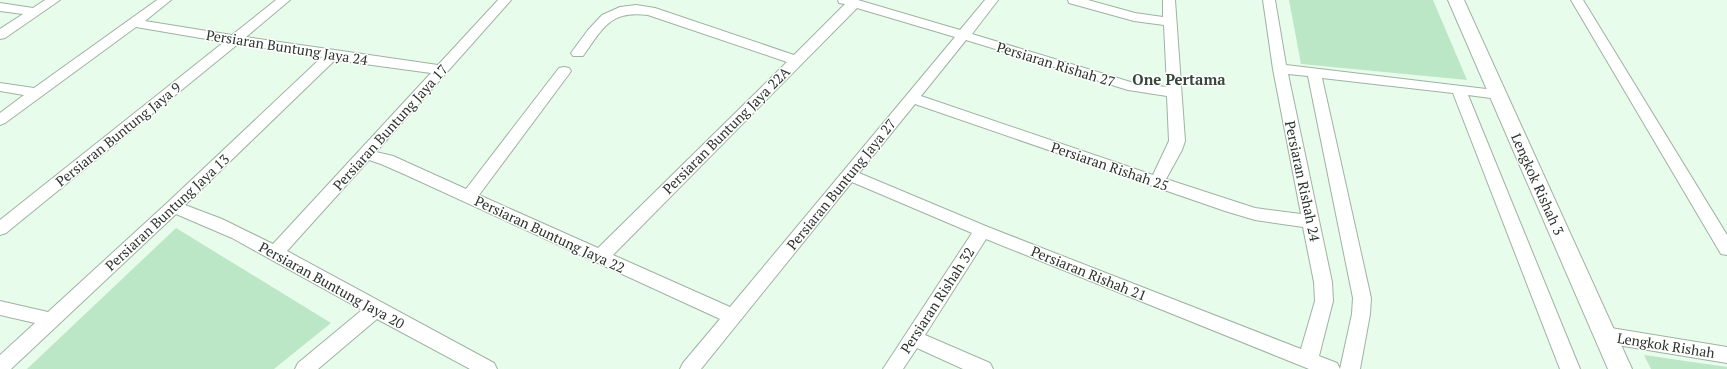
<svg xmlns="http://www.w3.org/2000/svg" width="1727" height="369" font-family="'PT Serif',serif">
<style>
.green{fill:#bce7c6}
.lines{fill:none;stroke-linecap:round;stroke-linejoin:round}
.minor-casing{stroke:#9fb2a3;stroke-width:2}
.tertiary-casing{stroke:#9fb2a3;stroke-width:2}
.minor{fill:#fff;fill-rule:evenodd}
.tertiary{fill:#fff;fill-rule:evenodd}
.labels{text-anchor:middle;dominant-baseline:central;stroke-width:3;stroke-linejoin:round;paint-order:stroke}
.street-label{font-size:14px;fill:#2c342e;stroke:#fff}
.neighbourhood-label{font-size:15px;font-weight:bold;fill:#36473b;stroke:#fff}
</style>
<rect width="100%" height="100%" fill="#e8fcec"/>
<path class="green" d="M1289 0H1433L1467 80 1301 64Z
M176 228 331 323 274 369H27Z
M1644 355 1727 367V369H1651Z"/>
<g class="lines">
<g class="minor-casing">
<path id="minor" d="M45 0H60L5 38 0 39V29L23 14 0 11V3L33 8Z
M157 0H171L145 21 232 35 276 0H290L246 37 438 65 498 0H511L376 152 393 156 466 189 559 68 564 67 569 68 571 71 569 74 479 195 598 248 787 62 648 15C610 10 603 28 583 56H573L571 53 588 30 602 15 620 7 636 5 655 8 794 55 845 4 839 3 838 0H858L960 30 985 0H998L972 34 1134 83 1167 87 1164 25 1134 21 1069 3 1068 0H1088L1135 13 1163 17V0H1175L1185 141 1182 150 1166 179 1255 208 1301 214 1273 69 1263 0H1275L1286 65 1503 91 1505 94 1503 97 1498 99 1468 95 1580 369H1560L1453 93 1322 78 1371 298 1370 314 1360 369H1340L1352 314 1353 298 1308 76 1288 74 1332 282 1333 301 1319 356 1337 363 1340 369H1309L986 239 925 335 990 363 993 369H963L917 348 903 369H883L972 233 852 182 701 369H680L683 363 720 319 406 175 381 164 369 160 287 251 494 363 497 369H470L377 319 318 369H295L298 363 362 310 232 238 176 214 11 369H0V355L35 323 0 315V301L48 312 167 203 322 57 238 44 6 233 0 235V220L224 42 136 27 5 123 0 125V113L24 95 0 91V83L34 88ZM857 8 955 37 730 307 613 255ZM966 40 1128 90 1167 96 1169 141 1153 175 921 96ZM335 60 431 73 273 244 222 219 185 205ZM915 104 1225 211 1255 220 1303 227 1314 282 1315 301 1301 349 988 227 859 173Z
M1571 0H1583L1727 235V255L1721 254Z
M1605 327 1727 347V363L1605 343 1598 340 1596 335 1598 330Z"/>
</g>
<g class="tertiary-casing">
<path id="tertiary" d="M1448 0H1464L1632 369H1608Z"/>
</g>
<use href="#minor" class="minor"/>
<use href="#tertiary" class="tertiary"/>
</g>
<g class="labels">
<g class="street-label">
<text transform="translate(287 47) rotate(9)">Persiaran Buntung Jaya 24</text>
<text transform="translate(1056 64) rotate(17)">Persiaran Rishah 27</text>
<text transform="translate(390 127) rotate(-48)">Persiaran Buntung Jaya 17</text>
<text transform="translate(726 130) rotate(-45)">Persiaran Buntung Jaya 22A</text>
<text transform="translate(118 134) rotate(-39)">Persiaran Buntung Jaya 9</text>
<text transform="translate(1110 166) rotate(19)">Persiaran Rishah 25</text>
<text transform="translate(1303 181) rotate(78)">Persiaran Rishah 24</text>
<text transform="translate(841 184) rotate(-51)">Persiaran Buntung Jaya 27</text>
<text transform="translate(1538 184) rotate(66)">Lengkok Rishah 3</text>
<text transform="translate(167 212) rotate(-43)">Persiaran Buntung Jaya 13</text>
<text transform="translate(550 234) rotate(25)">Persiaran Buntung Jaya 22</text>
<text transform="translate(1089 273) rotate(22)">Persiaran Rishah 21</text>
<text transform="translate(332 285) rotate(29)">Persiaran Buntung Jaya 20</text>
<text transform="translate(937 300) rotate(-57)">Persiaran Rishah 32</text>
<text transform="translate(1666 345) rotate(9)">Lengkok Rishah</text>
</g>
<g class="neighbourhood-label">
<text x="1179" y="79">One Pertama</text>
</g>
</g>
</svg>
